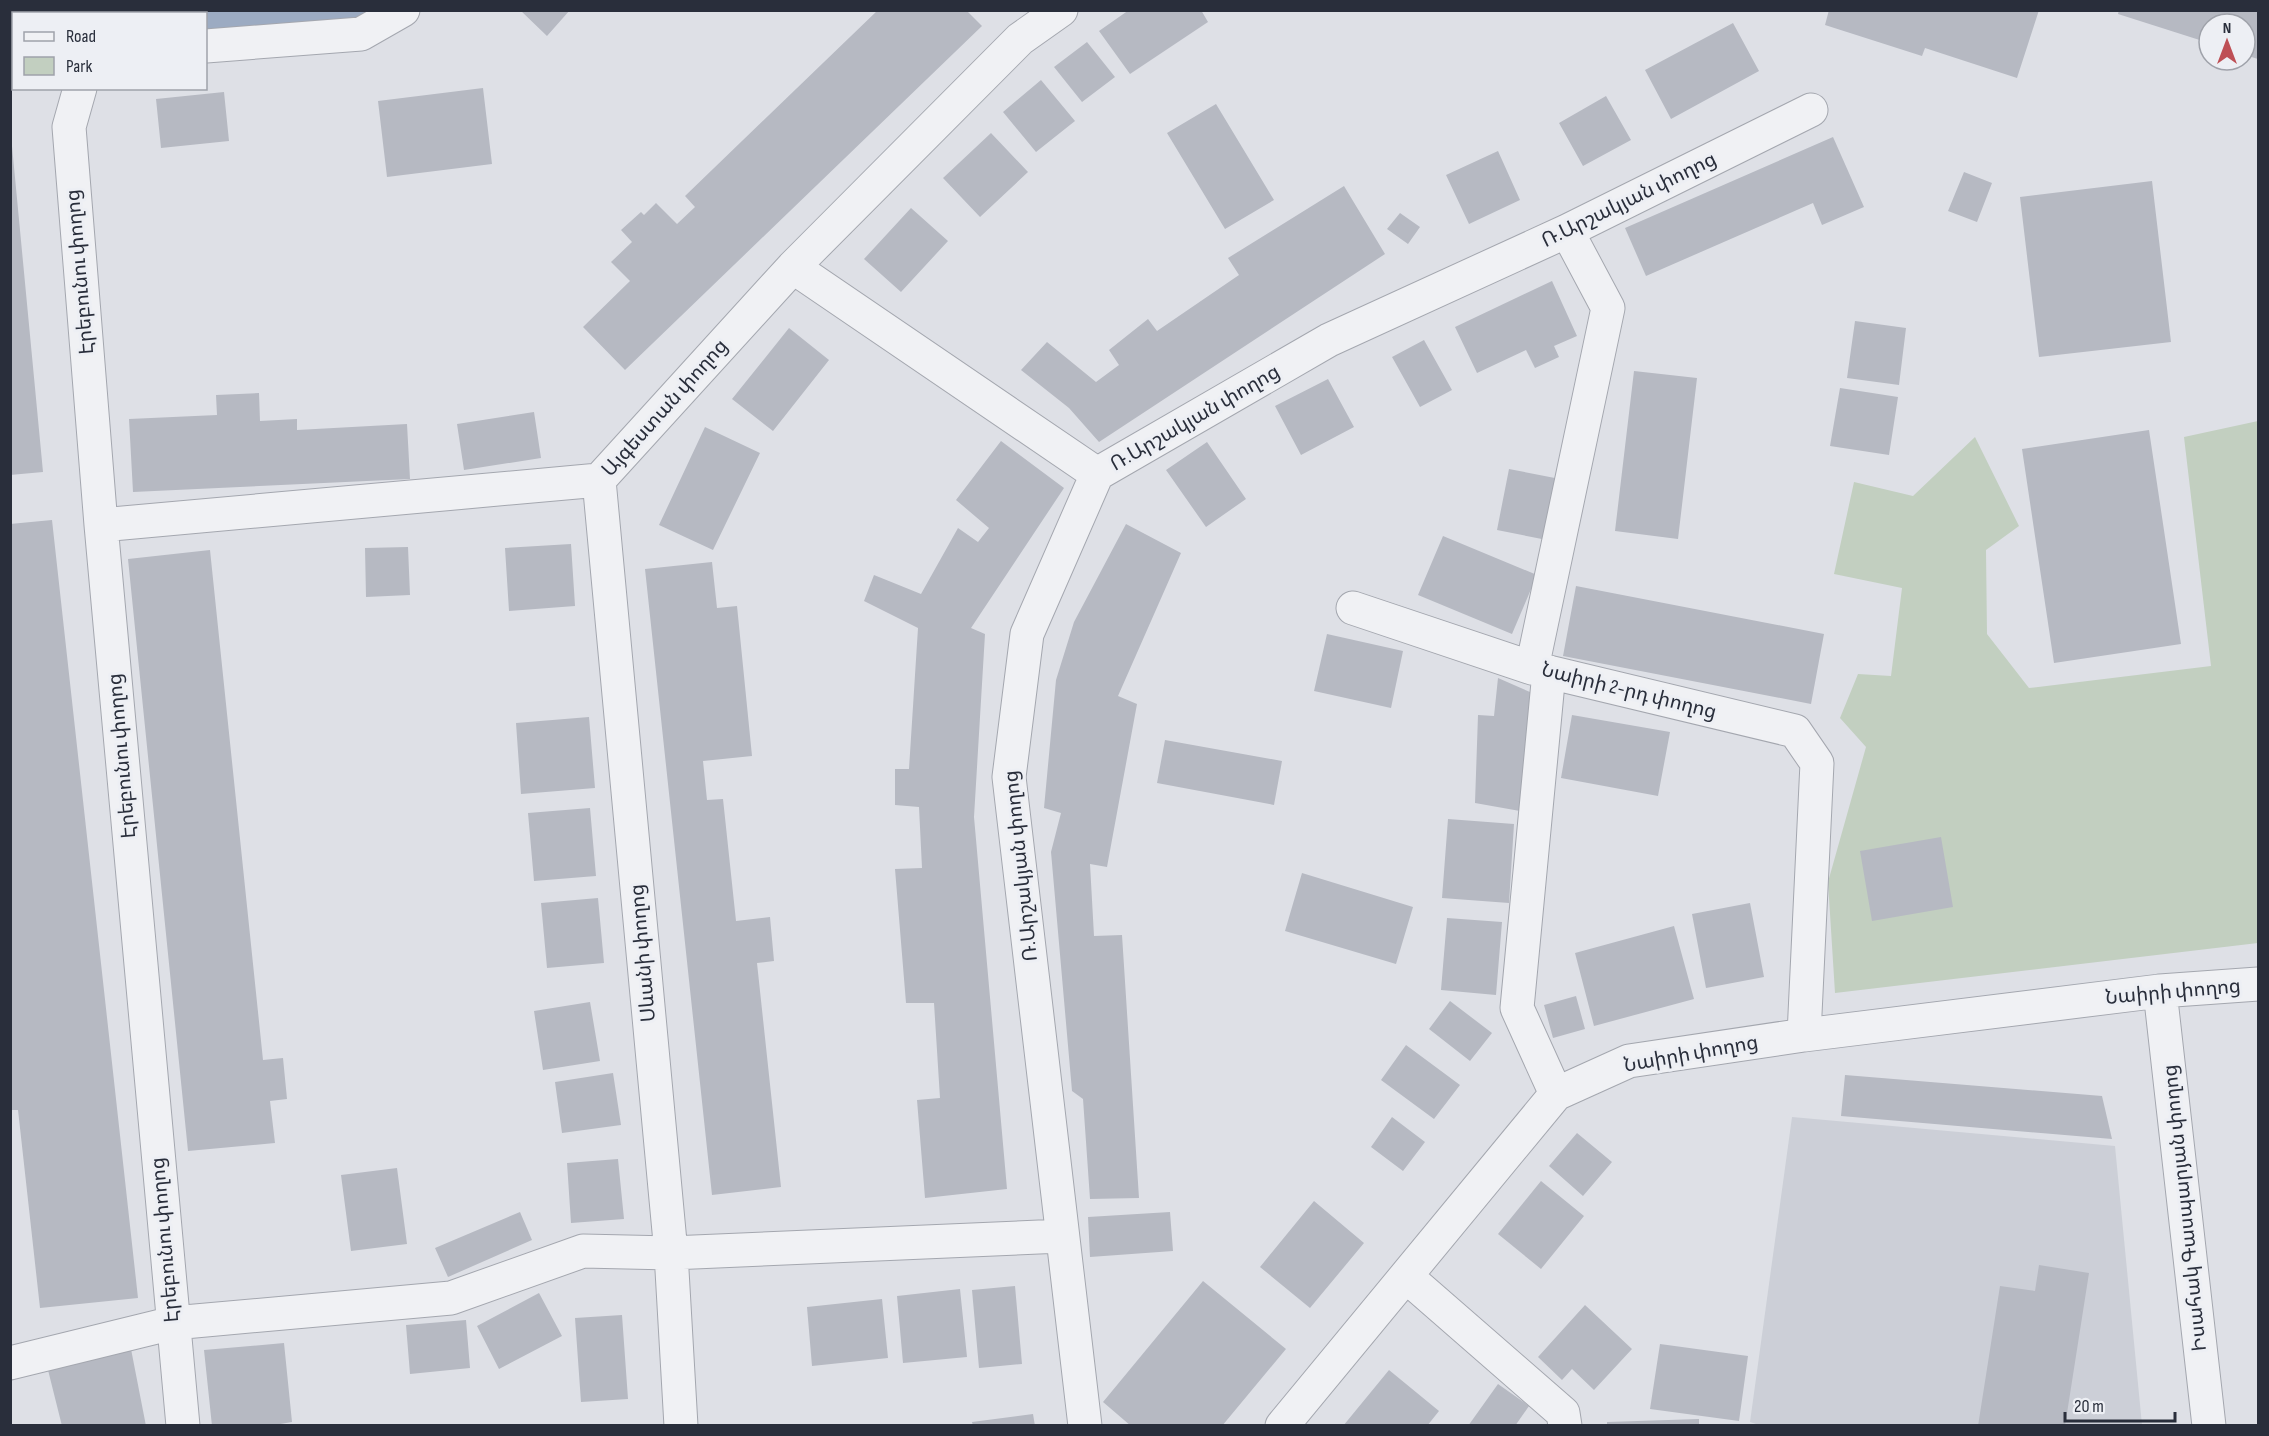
<svg xmlns="http://www.w3.org/2000/svg" width="2269" height="1436" font-family="'Sofia Sans Condensed','Noto Sans Armenian',sans-serif">
<style>
.built{fill:#cccfd7}
.green{fill:#c2cfc0}
.lines{fill:none;stroke-linecap:round;stroke-linejoin:round}
.canal{stroke:#9cabc2;stroke-width:39}
.building{fill:#b6b9c2}
.minor-casing{stroke:#a4a7af;stroke-width:35}
.minor{stroke:#f0f1f4;stroke-width:33}
.labels{text-anchor:middle;dominant-baseline:central;stroke-width:6;stroke-linejoin:round;paint-order:stroke}
.street-label{font-size:20px;fill:#292e3b;stroke:#edeff4}
</style>
<rect width="100%" height="100%" fill="#dee0e6"/>
<path class="built" d="M1792 1117 2115 1146 2142 1425 1762 1426 1750 1422Z"/>
<path class="green" d="M2258 421V943L1835 993 1828 882 1866 747 1840 718 1858 674 1891 676 1902 588 1834 574 1854 482 1913 496 1975 437 2019 526 1986 550 1987 634 2029 688 2211 666 2184 437Z"/>
<g class="lines">
<path class="canal" d="M206 22 327 21 348 10
M10 32H14"/>
</g>
<path class="building" d="M520 10H570L547 36Z
M878 10H966L982 26 625 370 583 327 630 281 611 262 632 242 621 230 641 212 644 215 656 203 677 224 695 207 685 196Z
M1129 10H1201L1208 22 1130 74 1099 31Z
M1829 10H2039L2017 78 1925 48 1922 56 1825 25Z
M2119 10H2258V59L2245 55V24H2209V43L2118 14Z
M1733 23 1759 71 1671 119 1645 70Z
M1087 42 1115 77 1082 102 1054 67Z
M1041 80 1075 121 1036 152 1003 112Z
M483 88 492 164 387 177 378 101Z
M224 92 229 141 161 148 156 99Z
M1606 96 1631 140 1583 166 1559 123Z
M1216 104 1274 200 1225 229 1167 133Z
M10 125 43 472 10 475Z
M991 133 1028 172 980 217 943 178Z
M1833 137 1864 207 1822 225 1813 203 1646 276 1625 228Z
M1498 151 1520 200 1469 224 1446 175Z
M1964 172 1992 183 1977 222 1948 211Z
M2152 181 2171 342 2039 357 2020 197Z
M1344 186 1385 254 1099 442 1069 408 1021 370 1047 342 1096 382 1119 365 1109 350 1148 319 1157 331 1239 275 1228 258Z
M911 208 948 241 901 292 864 259Z
M1400 213 1420 227 1408 244 1387 229Z
M1552 281 1577 336 1554 346 1559 357 1535 368 1526 350 1477 373 1455 327Z
M1855 321 1906 328 1899 385 1847 378Z
M789 328 829 360 773 431 732 399Z
M1424 340 1452 390 1420 407 1392 357Z
M1634 371 1697 378 1678 539 1615 531Z
M1328 379 1354 427 1301 455 1275 406Z
M1840 388 1898 397 1889 455 1830 446Z
M259 393 260 421 297 419V430L407 424 410 479 133 492 129 419 217 415 216 395Z
M534 412 541 458 464 470 457 424Z
M705 427 760 453 713 550 659 525Z
M2149 430 2181 644 2054 663 2022 449Z
M1001 441 1064 488 971 628 985 634 974 817 1007 1189 925 1198 917 1100 940 1098 934 1003H906L895 869 922 868 919 807 895 805V769H909L918 628 864 601 874 575 921 594 958 528 978 542 989 528 956 500Z
M1207 442 1246 499 1206 527 1166 470Z
M1509 469 1560 479 1547 540 1497 530Z
M52 520 138 1298 40 1308 18 1110H10V524Z
M1126 524 1181 553 1118 696 1137 704 1107 867 1090 864 1094 936 1122 935 1139 1198 1090 1199 1083 1099 1072 1091 1051 852 1061 813 1044 808 1056 680 1074 622Z
M1443 536 1537 575 1512 634 1418 595Z
M571 544 575 606 509 611 505 548Z
M408 547 410 595 366 597 365 548Z
M210 550 263 1060 283 1058 287 1099 270 1101 275 1143 188 1151 128 559Z
M712 562 717 608 737 606 752 756 703 761 707 800 723 799 736 921 770 917 774 961 757 963 781 1187 712 1195 645 569Z
M1576 586 1824 634 1811 704 1563 656Z
M1327 634 1403 651 1391 708 1314 691Z
M1498 678 1530 692 1520 811 1475 803 1478 715 1494 716Z
M1572 715 1670 732 1658 796 1561 778Z
M589 717 595 788 521 794 516 723Z
M1165 740 1282 761 1274 805 1157 783Z
M590 808 596 876 534 881 528 813Z
M1448 819 1514 824 1509 903 1442 898Z
M1941 837 1953 907 1872 921 1860 851Z
M1302 873 1413 907 1396 964 1285 931Z
M598 898 604 963 547 968 541 903Z
M1750 903 1764 977 1706 988 1692 914Z
M1447 918 1502 922 1496 995 1441 990Z
M1674 926 1694 999 1594 1026 1575 953Z
M1576 996 1585 1029 1553 1038 1544 1005Z
M1450 1001 1492 1033 1470 1061 1429 1029Z
M590 1002 600 1061 543 1070 534 1011Z
M1406 1045 1460 1085 1434 1119 1381 1080Z
M613 1073 621 1125 562 1133 555 1082Z
M1845 1075 2102 1096 2112 1139 1841 1116Z
M1392 1117 1425 1142 1403 1171 1371 1147Z
M1577 1133 1612 1162 1583 1196 1549 1166Z
M618 1159 624 1219 571 1223 567 1163Z
M397 1168 407 1244 351 1251 341 1175Z
M1541 1181 1584 1216 1541 1269 1498 1234Z
M1314 1201 1364 1243 1310 1308 1260 1267Z
M520 1212 532 1240 448 1277 435 1248Z
M1170 1212 1173 1251 1090 1257 1088 1217Z
M2039 1265 2089 1273 2065 1426H1978L2000 1286 2035 1291Z
M1203 1281 1286 1349 1222 1426H1131L1103 1402Z
M1015 1286 1022 1364 979 1368 972 1290Z
M960 1289 967 1357 903 1363 897 1296Z
M539 1293 562 1336 499 1369 477 1326Z
M882 1299 888 1358 812 1366 807 1307Z
M1585 1305 1632 1349 1594 1390 1572 1369 1562 1380 1538 1357Z
M622 1315 628 1399 581 1402 575 1318Z
M466 1320 470 1368 410 1374 406 1325Z
M284 1343 292 1422 269 1426H212L204 1350Z
M1660 1344 1748 1356 1739 1421 1650 1409Z
M131 1349 146 1426H62L48 1370Z
M1389 1370 1439 1411 1427 1426H1343Z
M1498 1384 1529 1406 1515 1426H1468Z
M1033 1414 1035 1426H973L972 1422Z
M1699 1419V1426H1607V1422Z"/>
<g class="lines">
<g class="minor-casing">
<path id="minor" d="M92 14V10
M206 46 361 34 403 10
M10 54 14 53
M80 88 69 127 101 525 183 1426
M1567 231 1608 308 1532 668 1795 731 1817 763 1804 1035
M793 267 1097 474
M599 480 671 1253 681 1426
M101 525 599 480 793 267 1020 39 1061 10
M1353 608 1532 668
M1549 672 1517 1008 1556 1094
M2160 991 2209 1426
M1407 1277 1563 1413 1565 1426
M10 1363 173 1323 451 1298 583 1251 671 1253 1062 1236
M1085 1426 1009 777 1027 634 1097 474 1329 340 1567 231 1811 110
M1282 1426 1556 1094 1629 1061 1804 1035 2160 991 2258 984"/>
</g>
<use href="#minor" class="minor"/>
</g>
<g class="labels">
<g class="street-label">
<text transform="translate(1629 200) rotate(-26)">Ռ.Արշակյան փողոց</text>
<text transform="translate(80 272) rotate(-95)">Էրեբունու փողոց</text>
<text transform="translate(665 408) rotate(-48)">Այգեստան փողոց</text>
<text transform="translate(1195 418) rotate(-30)">Ռ.Արշակյան փողոց</text>
<text transform="translate(1629 691) rotate(14)">Նաիրի 2-րդ փողոց</text>
<text transform="translate(122 756) rotate(-95)">Էրեբունու փողոց</text>
<text transform="translate(1021 866) rotate(-96)">Ռ.Արշակյան փողոց</text>
<text transform="translate(643 953) rotate(-95)">Սևանի փողոց</text>
<text transform="translate(2173 992) rotate(-5)">Նաիրի փողոց</text>
<text transform="translate(1691 1054) rotate(-10)">Նաիրի փողոց</text>
<text transform="translate(2185 1208) rotate(-96)">Իսահակ Գասպարյան փողոց</text>
<text transform="translate(165 1240) rotate(-95)">Էրեբունու փողոց</text>
</g>
</g>
<rect width="2269" height="1436" fill="none" stroke="#292e3b" stroke-width="24"/>
<rect x="12" y="12" width="195" height="78" fill="#edeff4" stroke="#9fa2aa" stroke-width="1.5"/>
<rect x="24" y="32" width="30" height="9" fill="#f0f1f4" stroke="#9fa2aa" stroke-width="1.5"/>
<text x="66" y="42" font-size="18" fill="#292e3b">Road</text>
<rect x="24" y="57" width="30" height="18" fill="#c2cfc0" stroke="#9fa2aa" stroke-width="1.5"/>
<text x="66" y="72" font-size="18" fill="#292e3b">Park</text>
<g transform="translate(2227 42)"><circle r="28" fill="#edeff4" stroke="#9fa2aa" stroke-width="1.5"/>
<path d="M0-4.5L10 22L0 15L-10 22Z" fill="#be4f55"/>
<text y="-9" font-size="16" font-weight="bold" text-anchor="middle" fill="#292e3b">N</text>
</g>
<path d="M2065 1412v9h110v-9" fill="none" stroke="#292e3b" stroke-width="3"/>
<text x="2074" y="1412" font-size="18" fill="#292e3b" stroke="#edeff4" stroke-width="4.5" paint-order="stroke">20 m</text>
</svg>
